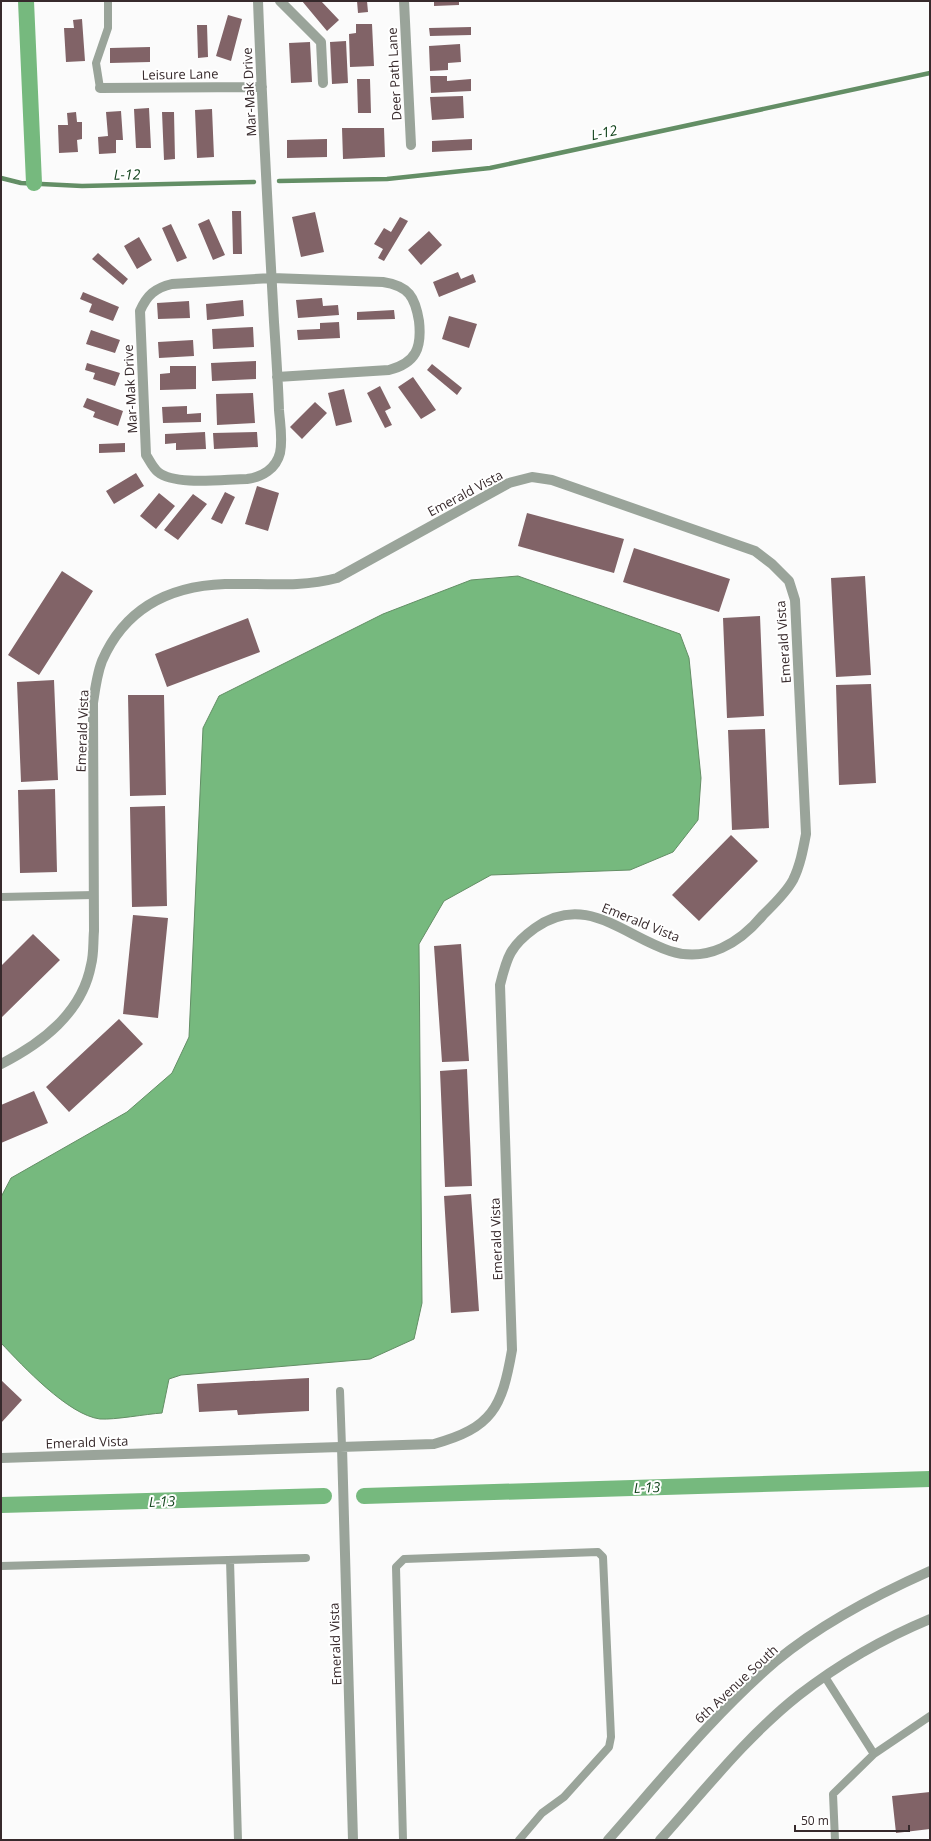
<svg xmlns="http://www.w3.org/2000/svg" width="931" height="1841" font-family="'Open Sans',sans-serif">
<style>
.water{fill:#76b97e;stroke:#638e65}
.lines{fill:none;stroke-linecap:round;stroke-linejoin:round}
.stream{stroke:#638e65;stroke-width:4.5}
.canal{stroke:#76b97e;stroke-width:16}
.building{fill:#816367}
.service{stroke:#9aa49a;stroke-width:8}
.minor{stroke:#9aa49a;stroke-width:10}
.tertiary{stroke:#9aa49a;stroke-width:10}
.labels{text-anchor:middle;dominant-baseline:central;stroke-width:4;stroke-linejoin:round;paint-order:stroke}
.street-label{font-size:13px;fill:#372a2c;stroke:#fff}
.water-label{font-size:14px;font-style:italic;fill:#12431c;stroke:#fff}
</style>
<rect width="100%" height="100%" fill="#fbfbfb"/>
<path class="water" d="M518 576 680 634 689 658 701 778 698 820 673 852 630 870 491 875 444 901 419 944 422 1303 414 1339 370 1359 181 1375 169 1379 162 1413C146 1414 115 1420 100 1419 68 1415 23 1366 1 1343V1197L11 1178 127 1112 172 1073 189 1037 203 728 219 696 383 614 471 580Z"/>
<g class="lines">
<path class="stream" d="M1 178 21 183 82 186 254 182
M279 181 387 179 490 168 930 73"/>
<path class="canal" d="M26 1 34 183
M364 1496 930 1479
M1 1505 324 1496"/>
</g>
<path class="building" d="M302 1H321L339 20 327 31Z
M357 1H367L368 12 358 13Z
M434 1H459V5L434 6Z
M228 15 242 19 231 61 216 56Z
M82 19 85 61 66 62 64 28H74L73 20Z
M356 24H372L374 66 350 67 349 34 356 33Z
M197 25H207L208 57 198 58Z
M471 27V35L430 36 429 28Z
M346 41 348 83 332 84 330 42Z
M310 42 312 82 291 83 289 43Z
M460 44 461 62 448 63V70L430 71 429 46Z
M150 47V62L110 63V48Z
M430 76H447V81L471 79V91L431 93Z
M357 79H370L371 113H358Z
M463 96 464 118 432 120 430 97Z
M149 108 151 148H136L134 109Z
M212 109 214 157 197 158 195 110Z
M121 111 123 140H116V153L99 154 98 137 108 136 106 112Z
M76 112 77 122H82V139L77 140 78 152 59 153 58 125H68L67 113Z
M162 112H174L175 159 164 160Z
M342 128H384L385 157 343 159Z
M327 139V157L287 158V140Z
M472 139V150L432 152V141Z
M232 211H241L242 254H233Z
M315 212 324 252 301 257 292 217Z
M400 217 408 221 384 261 378 258 383 249 374 244 384 228 391 232Z
M209 219 225 255 213 260 198 224Z
M171 224 187 258 177 262 162 228Z
M429 231 442 245 421 265 408 250Z
M139 237 152 260 137 269 124 246Z
M98 253 128 279 123 285 92 259Z
M458 272 461 279 473 274 476 282 439 297 433 282Z
M83 292 119 307 113 321 89 312 92 304 80 299Z
M322 298 323 306 338 305 339 315 298 318 296 300Z
M243 300 244 316 207 320 206 304Z
M189 301 190 318 158 319 157 303Z
M394 310 395 319 357 320V312Z
M449 316 477 324 469 348 442 339Z
M339 322 340 338 298 340 297 330 320 329V323Z
M253 327 254 347 213 349 212 329Z
M91 330 120 340 115 353 86 344Z
M193 340 194 356 159 358 158 342Z
M256 361V379L212 381 211 363Z
M87 363 120 373 115 386 93 379 95 373 85 370Z
M432 364 462 388 457 395 427 370Z
M170 366H196V389L160 390V374L170 373Z
M413 377 436 410 421 419 398 387Z
M380 386 391 408 385 411 392 425 385 428 367 393Z
M344 389 352 422 336 426 328 393Z
M253 393 255 423 217 425 216 394Z
M87 398 123 411 118 426 93 417 95 412 83 407Z
M315 402 327 413 302 439 290 427Z
M187 406V414L201 413V422L163 423 162 407Z
M205 432 206 449 176 450V443L165 444V434Z
M257 432 258 447 214 449 213 433Z
M125 443V452L99 453V444Z
M136 473 144 486 114 504 106 491Z
M257 486 279 493 268 531 245 524Z
M225 492 235 497 222 524 211 519Z
M159 493 175 506 156 529 140 516Z
M193 494 207 504 178 540 164 530Z
M527 513 624 539 614 573 518 546Z
M634 548 730 579 719 612 623 582Z
M62 571 93 591 39 675 8 655Z
M865 576 871 675 836 677 831 578Z
M760 616 764 716 727 718 723 618Z
M248 618 260 652 167 687 155 654Z
M54 680 58 780 21 782 17 682Z
M871 684 876 783 839 785 836 685Z
M128 695H164L166 795 130 796Z
M765 729 769 828 732 830 728 730Z
M55 789 57 872 20 873 18 790Z
M165 806 167 906 132 907 130 807Z
M731 835 758 861 699 921 672 895Z
M133 915 168 918 158 1018 123 1014Z
M33 934 60 960 1 1018V966Z
M461 944 469 1061 442 1062 434 946Z
M119 1019 143 1044 69 1112 46 1087Z
M467 1069 472 1186 445 1187 440 1071Z
M34 1091 48 1123 1 1143V1105Z
M471 1194 479 1311 451 1313 444 1196Z
M309 1378V1411L238 1415 237 1410 199 1412 197 1384Z
M1 1380 22 1400 1 1423Z
M930 1792V1829L896 1833 892 1796Z"/>
<g class="lines">
<path class="service" d="M100 88 96 63 108 28V1
M1 897 94 895
M340 1391 342 1447
M230 1560 238 1840
M1 1566 306 1558
M825 1677 874 1754 833 1794 835 1840
M874 1754 930 1716
M403 1840 396 1567 404 1559 598 1552 603 1557 611 1737 609 1747 564 1797 542 1813 519 1840"/>
<path class="minor" d="M258 1C262 108 268 215 274 322 276 352 278 381 279 410 280 424 283 439 280 453 276 469 262 477 247 479 225 479 175 486 158 472 153 468 150 461 146 455L140 311C147 295 155 288 172 284L272 278 383 282C409 286 415 297 419 321 422 348 416 363 389 370L277 377
M280 1 321 42 323 83
M404 1 411 145
M100 88 262 87
M1 1064C42 1043 82 1013 91 965 94 954 93 942 94 931L93 703C95 689 97 674 102 661 125 608 169 586 225 584 262 583 300 588 337 578L509 483 532 477 552 480 755 551 772 564 789 581 795 600 806 834C803 850 800 866 793 880 786 893 773 905 763 915 740 943 707 963 670 951 624 936 585 892 535 928 510 946 507 957 500 985L512 1350C502 1408 492 1428 434 1444L1 1458
M342 1447 353 1840"/>
<path class="tertiary" d="M608 1840C662 1779 714 1714 776 1661 822 1623 876 1595 930 1571
M660 1840C704 1791 747 1736 799 1695 839 1664 884 1638 930 1619"/>
</g>
<g class="labels">
<g class="street-label">
<text transform="translate(180 74) rotate(-1)">Leisure Lane</text>
<text transform="translate(394 74) rotate(-93)">Deer Path Lane</text>
<text transform="translate(249 92) rotate(-93)">Mar-Mak Drive</text>
<text transform="translate(130 389) rotate(-93)">Mar-Mak Drive</text>
<text transform="translate(465 493) rotate(-28)">Emerald Vista</text>
<text transform="translate(783 642) rotate(-94)">Emerald Vista</text>
<text transform="translate(82 731) rotate(-88)">Emerald Vista</text>
<text transform="translate(641 922) rotate(22)">Emerald Vista</text>
<text transform="translate(496 1239) rotate(-92)">Emerald Vista</text>
<text transform="translate(87 1442) rotate(-2)">Emerald Vista</text>
<text transform="translate(335 1644) rotate(-92)">Emerald Vista</text>
<text transform="translate(736 1684) rotate(-43)">6th Avenue South</text>
</g>
<g class="water-label">
<text transform="translate(604 132) rotate(-12)">L-12</text>
<text transform="translate(127 174) rotate(-1)">L-12</text>
<text transform="translate(647 1487) rotate(-2)">L-13</text>
<text transform="translate(162 1501) rotate(-2)">L-13</text>
</g>
</g>
<rect width="931" height="1841" fill="none" stroke="#372a2c" stroke-width="4"/>
<path d="M795 1825v6h114v-6" fill="none" stroke="#372a2c" stroke-width="2"/>
<text x="801" y="1825" font-size="12" fill="#372a2c" stroke="#ffffff" stroke-width="3" paint-order="stroke">50 m</text>
</svg>
